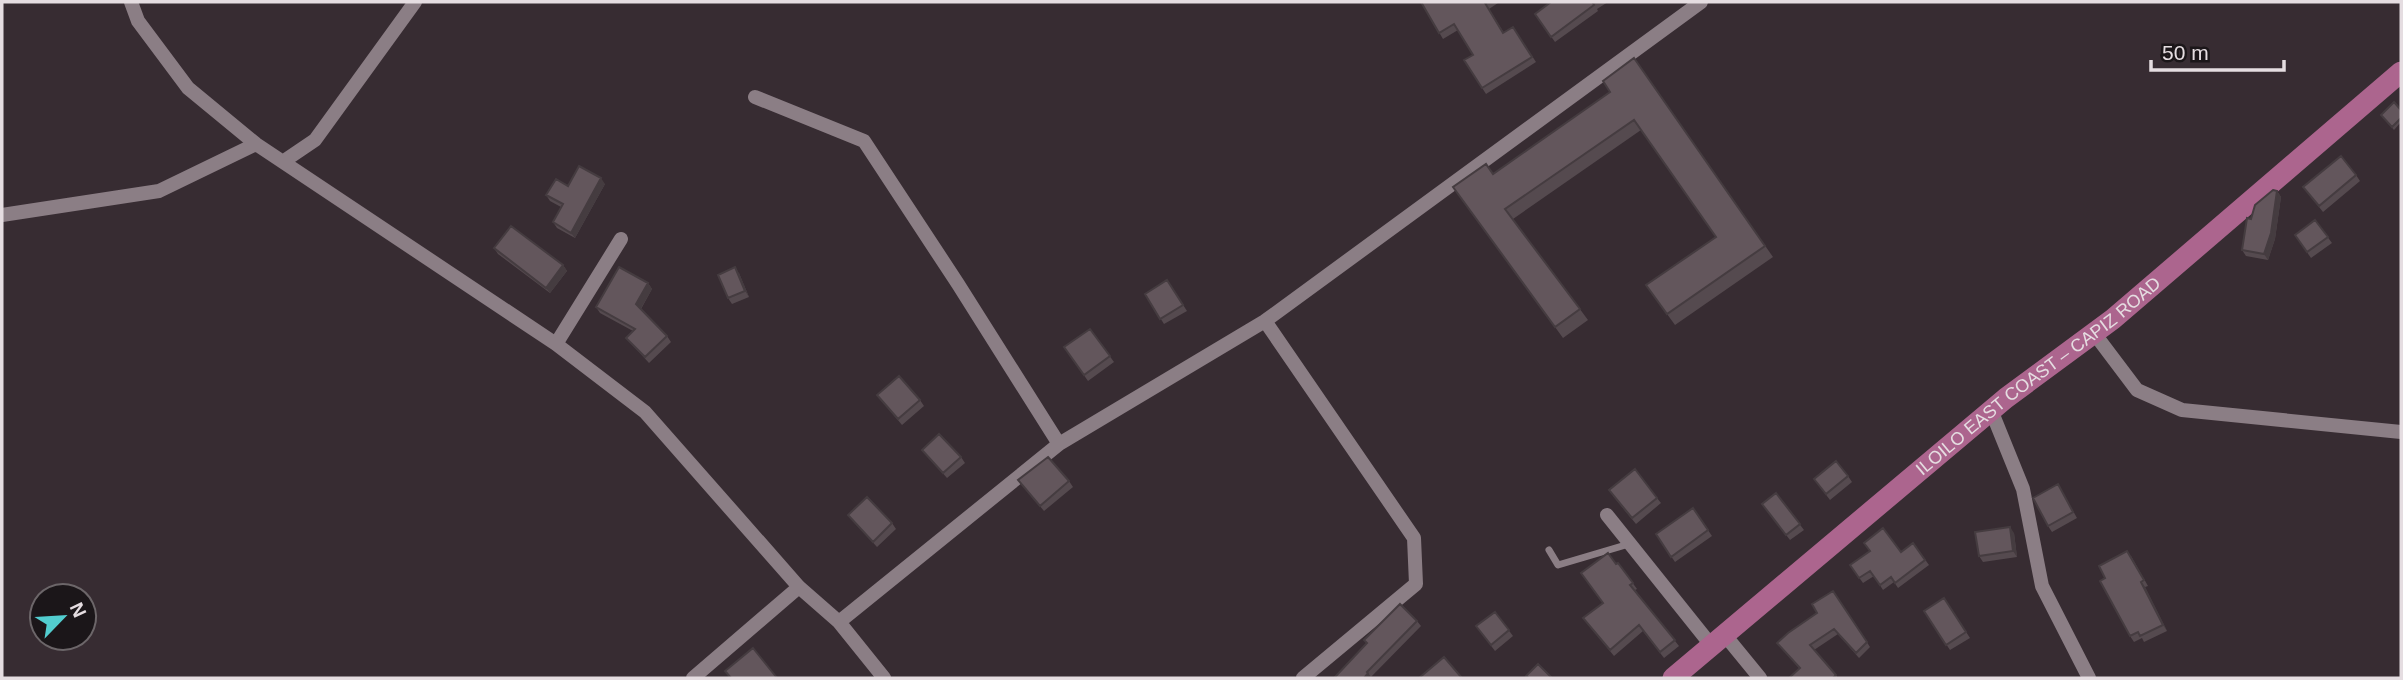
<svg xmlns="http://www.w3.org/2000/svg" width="2403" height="680" font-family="Arial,sans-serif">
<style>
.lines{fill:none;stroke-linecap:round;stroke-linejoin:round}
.service{stroke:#8b7e85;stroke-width:7}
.minor{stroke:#8b7e85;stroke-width:14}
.primary{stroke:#ac658e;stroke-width:21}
.wall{fill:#554a4f}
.shaded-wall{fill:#453c40}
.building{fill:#63565c;stroke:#453c40;stroke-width:2}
.labels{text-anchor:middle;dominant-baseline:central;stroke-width:5;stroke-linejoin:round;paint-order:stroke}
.street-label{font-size:18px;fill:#e5dde1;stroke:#1b1619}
</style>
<rect width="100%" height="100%" fill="#372c32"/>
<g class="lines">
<path class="service" d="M1549 550 1558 565 1629 544"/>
<path class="minor" d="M131 2 138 21 188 88 256 144 556 344 645 412 799 587 839 622
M755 97 864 141 958 284 1059 444
M284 161 315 140 415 2
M2 215 159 191 256 144
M1265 321 1414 538 1416 584 1303 678
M2094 333 2137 390 2182 410 2401 432
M556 344 621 239
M1991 410 2023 489 2042 586 2089 678
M1607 515 1711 645
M1724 634 1760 678
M693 678 799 587
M884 678 839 622 1059 444 1265 321 1701 2"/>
<path class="primary" id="s1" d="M1673 678 2006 398 2113 319 2401 72"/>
</g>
<path class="wall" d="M1421 2H1497L1498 3 1489 9 1504 33 1513 27 1536 62 1486 94 1464 60 1473 55 1458 30 1443 39Z
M1551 2H1608L1597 9 1598 11 1555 42 1535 14Z
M1634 58 1773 257 1675 325 1646 285 1716 237 1641 130 1513 219 1588 320 1563 338 1453 187 1493 174 1610 92Z
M2401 110V122L2394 130 2381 115Z
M2356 175 2360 181 2323 212 2303 187Z
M605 184 575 238 557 228 553 222 561 207 550 201 546 195 568 186Z
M2277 191 2281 197 2275 239 2268 260 2246 256 2242 250 2251 219Z
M2315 220 2332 243 2311 258 2295 235Z
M494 248 563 265 567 271 550 293 498 254Z
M739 273 749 297 732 304 728 298Z
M1167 280 1187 311 1164 324 1145 294Z
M648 283 652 289 641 309 667 336 671 342 649 363 626 338 633 331 600 313 596 307Z
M1090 329 1114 362 1088 381 1064 347Z
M877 395 920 400 924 406 902 425Z
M922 450 961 457 965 463 947 478Z
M1848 476 1852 482 1830 500 1814 479Z
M1018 480 1069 481 1073 487 1044 511Z
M2058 484 2077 518 2052 532 2048 526Z
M1776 493 1804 530 1790 540 1762 504Z
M1613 496 1657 498 1661 503 1636 524Z
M1693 508 1712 536 1675 562 1656 534Z
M848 515 892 523 896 529 877 547Z
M2014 533 2017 557 1983 562 1979 556Z
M1913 543 1929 565 1898 588 1894 582 1883 590 1874 576 1863 583 1850 565 1901 552Z
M2131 556 2148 586 2145 587 2167 631 2144 642 2142 638 2134 642 2130 636Z
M1618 563 1637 589 1635 590 1679 646 1664 658 1643 631 1614 656 1583 618 1603 603 1616 564Z
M1833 591 1870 647 1859 658 1838 634 1814 650 1838 678H1789L1800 669 1777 643 1817 613Z
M1944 598 1970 638 1950 650 1924 611Z
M1495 612 1513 636 1495 651 1476 626Z
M1417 621 1421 626 1371 677 1372 678H1336L1367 644 1364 640Z"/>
<path class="shaded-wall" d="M601 178 605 184 575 238 571 233Z
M2277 191 2281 197 2275 239 2268 260 2264 254Z
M563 265 567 271 550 293 546 288Z
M735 267 739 273 749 297 745 291Z
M648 283 652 289 640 310 636 304Z
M2010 527 2014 533 2017 557 2013 551Z
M2141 582 2145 587 2167 631 2163 625Z
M1368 673 1372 678H1364Z"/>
<path class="building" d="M1421 2H1487L1485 3 1503 33 1513 27 1532 57 1482 88 1464 60 1473 55 1454 24 1439 33Z
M1551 2H1595L1593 3 1594 5 1551 37 1535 14Z
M1634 58 1765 246 1667 314 1646 285 1716 237 1634 120 1505 209 1580 309 1555 327 1453 187 1486 164 1493 174 1610 92 1603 81Z
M2394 102 2401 110V118L2392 127 2381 115Z
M2341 156 2356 175 2319 206 2303 187Z
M579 166 601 178 571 233 553 222 563 204 546 195 556 179 568 186Z
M2273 190 2277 191 2271 233 2264 254 2242 250 2247 218 2251 219 2255 205Z
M2315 220 2328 237 2307 252 2295 235Z
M511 226 563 265 546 288 494 248Z
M619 267 648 283 636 304 667 336 645 357 626 338 635 329 596 307Z
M735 267 745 291 728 298 718 275Z
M1167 280 1183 305 1160 319 1145 294Z
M1090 329 1110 356 1084 375 1064 347Z
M899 376 920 400 898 419 877 395Z
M939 434 961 457 943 473 922 450Z
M1048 457 1069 481 1040 506 1018 480Z
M1836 461 1848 476 1826 494 1814 479Z
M1635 469 1657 498 1632 518 1609 490Z
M2058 484 2073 512 2048 526 2033 498Z
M1776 493 1800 524 1786 535 1762 504Z
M867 497 892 523 873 542 848 515Z
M1693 508 1708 530 1671 557 1656 534Z
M2010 527 2013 551 1979 556 1975 532Z
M1883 528 1901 552 1913 543 1925 560 1895 583 1891 577 1880 585 1870 571 1859 578 1850 565 1870 551 1864 543Z
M2127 551 2144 580 2141 582 2163 625 2140 636 2138 632 2130 636 2100 581 2105 578 2099 566Z
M1608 553 1616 564 1618 563 1633 583 1630 585 1675 640 1660 652 1639 625 1610 650 1583 618 1603 603 1581 573Z
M1833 591 1867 642 1856 653 1834 629 1810 645 1836 675 1833 678H1789L1800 668 1777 643 1788 633 1817 613 1812 604Z
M1944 598 1966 632 1946 645 1924 611Z
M1400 604 1417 621 1367 672 1368 673 1364 678H1336L1335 677 1367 643 1364 640Z
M1495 612 1509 630 1491 645 1476 626Z
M753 648 777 678H731L725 671Z
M1444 657 1462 678H1419Z
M1538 664 1552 678H1529L1526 676Z"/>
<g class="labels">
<g class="street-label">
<text stroke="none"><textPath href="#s1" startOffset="474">ILOILO EAST COAST – CAPIZ ROAD</textPath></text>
</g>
</g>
<rect width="2403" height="680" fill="none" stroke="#e5dde1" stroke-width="7"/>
<g transform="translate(63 617) rotate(65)"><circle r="33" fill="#1b1619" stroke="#6c6669" stroke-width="2"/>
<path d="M0-5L12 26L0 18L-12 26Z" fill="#52cdcf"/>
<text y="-10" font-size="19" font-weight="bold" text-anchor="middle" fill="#e5dde1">N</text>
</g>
<path d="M2151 60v10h133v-10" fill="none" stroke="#e5dde1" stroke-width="3.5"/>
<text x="2162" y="60" font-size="21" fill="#e5dde1" stroke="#1b1619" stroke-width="5" paint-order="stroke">50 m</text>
</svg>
